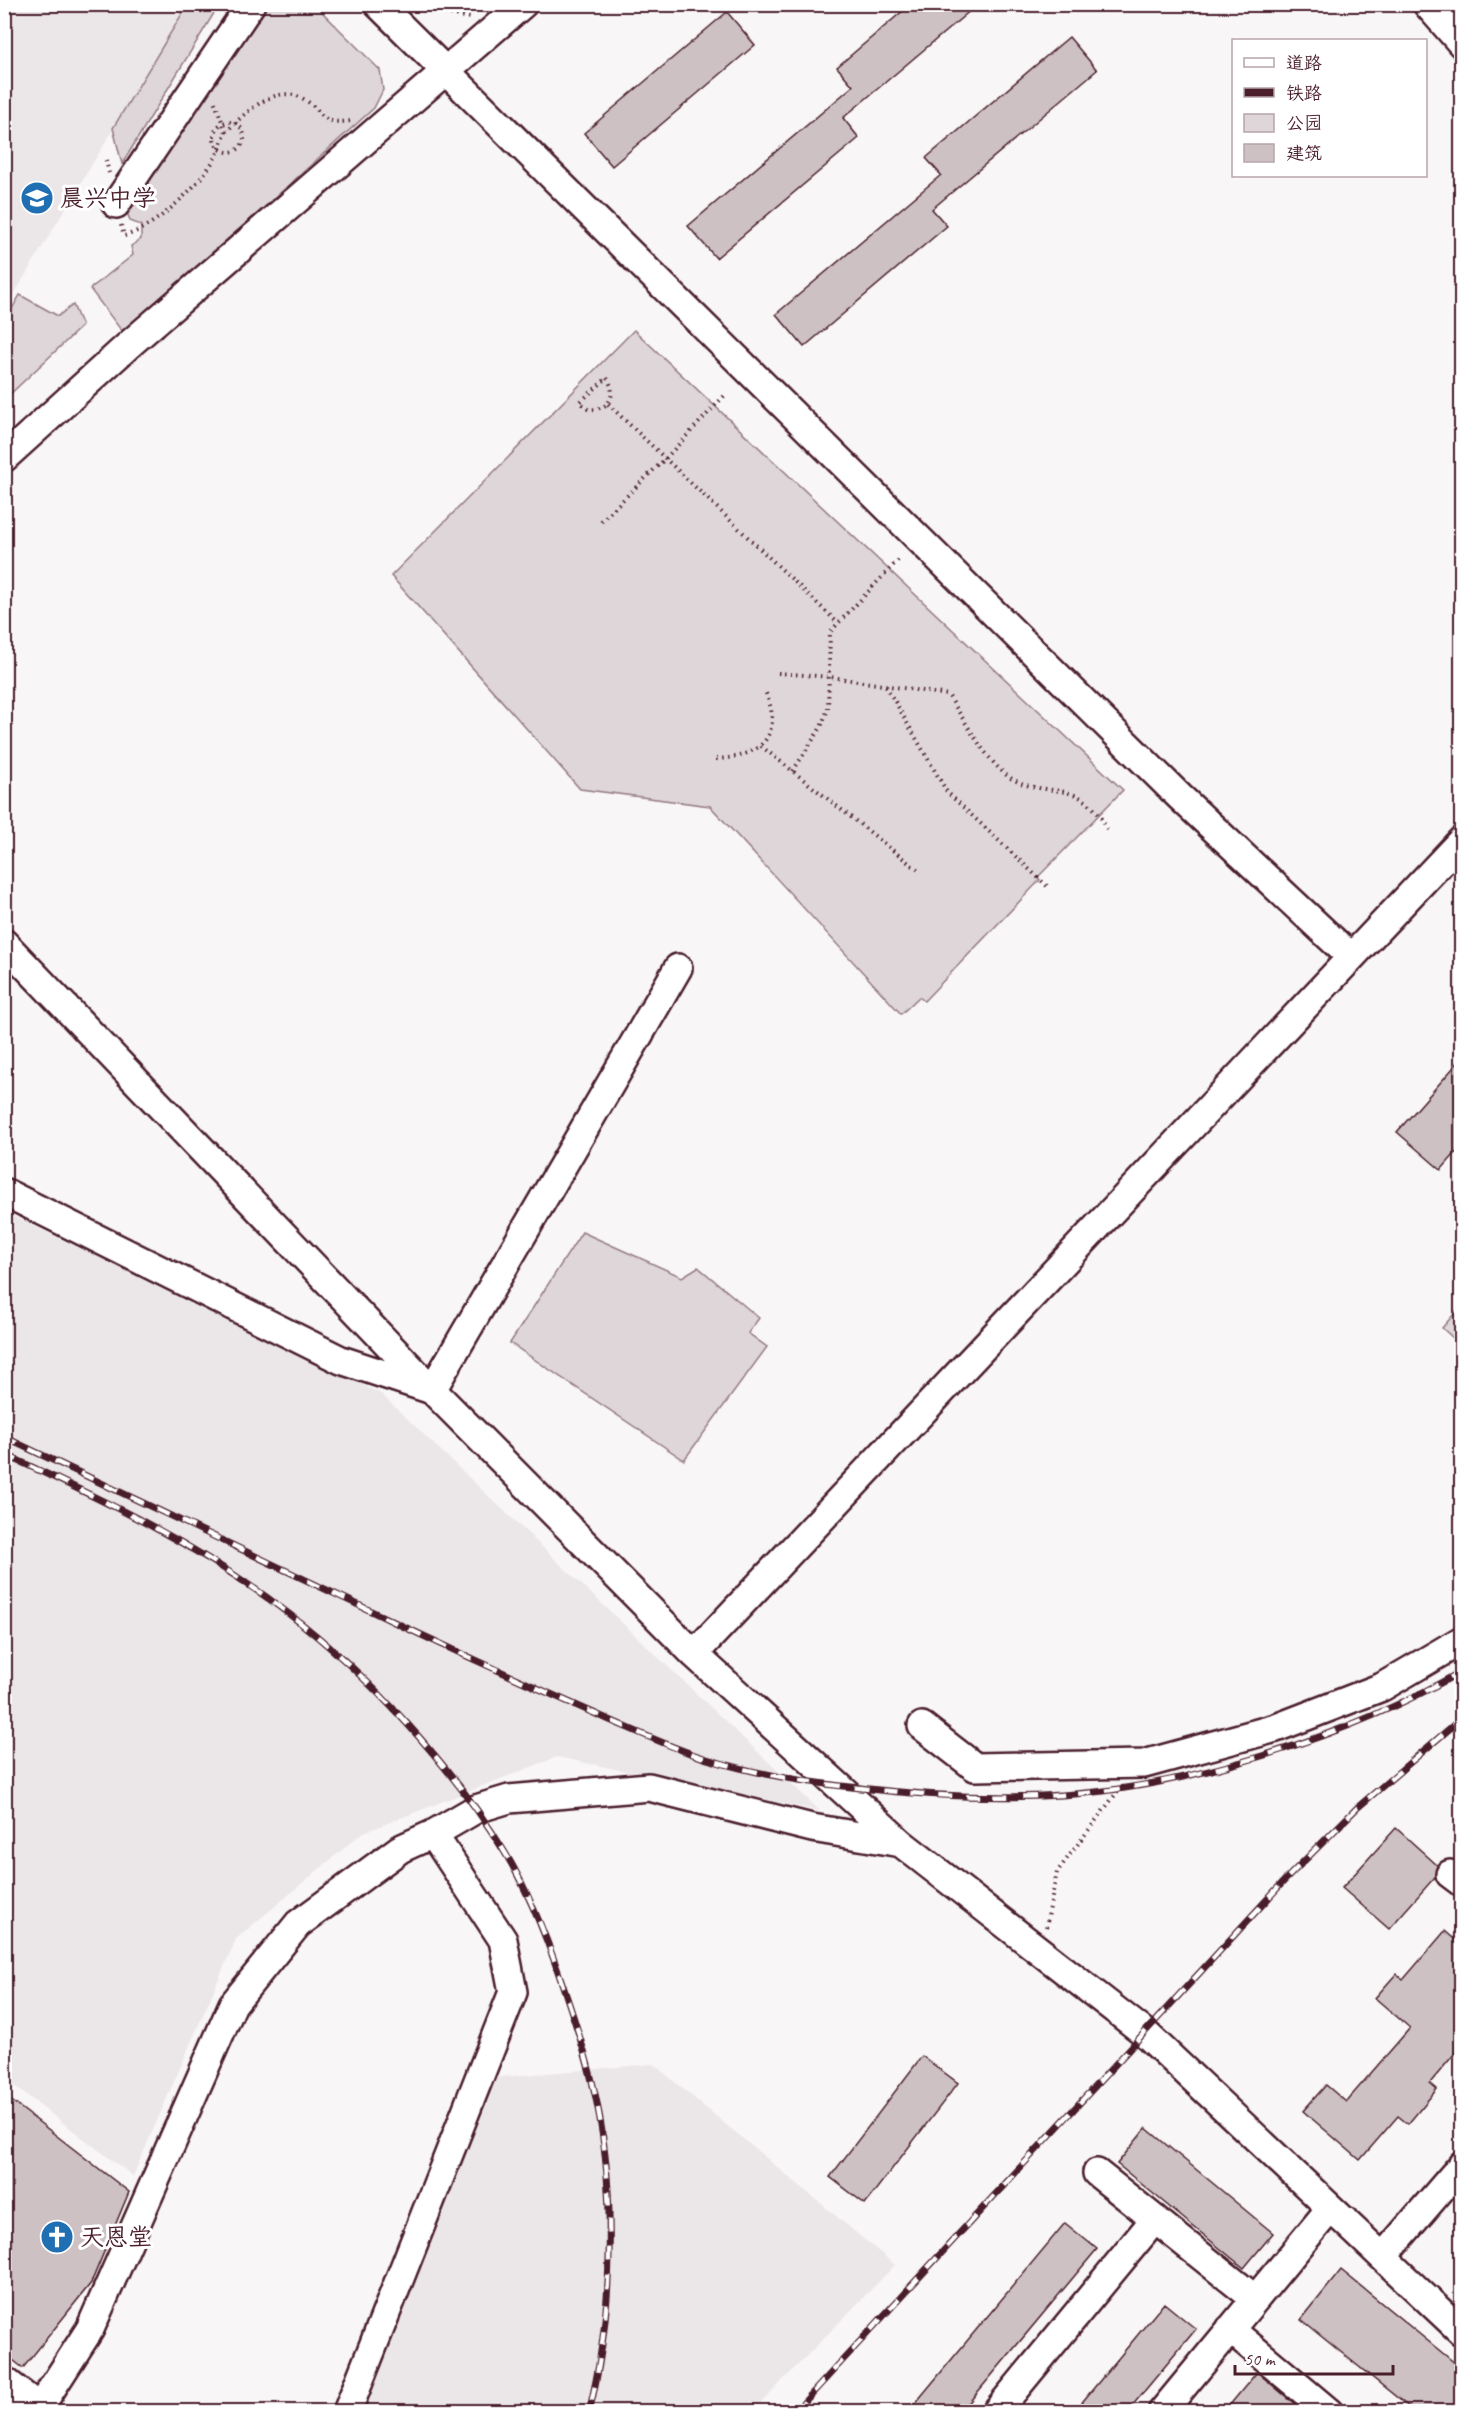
<svg xmlns="http://www.w3.org/2000/svg" width="1466" height="2416" font-family="Caveat,'LXGW WenKai TC',sans-serif">
<style>
.built{fill:#ebe6e8}
.green{fill:#ded6d9;stroke:#947a82;stroke-width:1.5}
.building{fill:#cdc1c4;stroke:#4a1f2b;stroke-width:1.5}
.lines{fill:none;stroke-linecap:round;stroke-linejoin:round}
.minor-casing{stroke:#4a1f2b;stroke-width:32}
.highway-casing{stroke:#4a1f2b;stroke-width:38}
.path{stroke:#4a1f2b;stroke-width:4;stroke-dasharray:1.5 4.5;stroke-linecap:butt}
.minor{stroke:#fff;stroke-width:27}
.highway{stroke:#fff;stroke-width:33}
.rail-casing{stroke:#4a1f2b;stroke-width:7}
.rail{stroke:#fff;stroke-width:4.5;stroke-dasharray:14;stroke-linecap:butt}
.labels{text-anchor:middle;dominant-baseline:central;stroke-width:6;stroke-linejoin:round;paint-order:stroke}
.poi-label{font-size:24px;fill:#4a1f2b;stroke:#fff;text-anchor:start}
</style>
<rect width="100%" height="100%" fill="#f8f6f7"/>
<filter id="ink" filterUnits="userSpaceOnUse"><feTurbulence type="fractalNoise" baseFrequency=".0167" numOctaves="2"/><feDisplacementMap in="SourceGraphic" scale="12" xChannelSelector="R" yChannelSelector="G"/><feConvolveMatrix kernelMatrix="1 2 1 2 8 2 1 2 1" color-interpolation-filters="sRGB"/></filter>
<g filter="url(#ink)">
<path class="built" d="M5 5H188L5 309Z
M5 1212 381 1394 820 1811 557 1757 362 1833 236 1939 133 2176 4 2078Z
M653 2064 895 2265 753 2411 360 2412 489 2078Z"/>
<path class="green" d="M188 4 219 5 122 164 113 128Z
M263 5H315L380 70 383 90 374 108 124 334 90 289 133 255 131 246 141 239V225L130 221 127 212Z
M20 295 58 316 73 305 82 326 5 399V321Z
M634 330 1123 790 1038 877 1040 880 924 1001 919 997 901 1014 710 806 580 789 391 576Z
M582 1232 682 1277 698 1267 759 1318 748 1333 767 1347 684 1460 510 1343Z
M1461 1306V1345L1442 1328Z"/>
<path class="building" d="M911 4H978L843 118 859 138 716 258 688 226 853 86 837 67Z
M727 12 755 45 612 166 584 133Z
M1069 37 1097 70 932 209 947 226 804 347 776 314 941 175 926 158Z
M1461 1059V1147L1441 1170 1397 1132Z
M1396 1828 1437 1865 1435 1877 1389 1929 1342 1888Z
M1445 1931 1461 1945V2046L1430 2083 1437 2089 1408 2124 1398 2116 1360 2160 1303 2111 1326 2085 1346 2102 1410 2028 1375 1998 1396 1974 1403 1980Z
M922 2056 958 2083 865 2204 830 2177Z
M4 2095 129 2192 91 2283 23 2368 4 2353Z
M1146 2128 1273 2233 1244 2268 1117 2164Z
M1065 2223 1097 2249 961 2412H908Z
M1341 2270 1461 2368V2412H1415L1301 2320Z
M1164 2303 1196 2329 1127 2412H1074Z
M1257 2372 1297 2406 1292 2412H1224Z"/>
<g class="lines">
<g class="minor-casing">
<path id="minor" d="M378 4 1180 797 1351 957
M1427 4 1462 44
M116 204 251 4
M4 458 132 342 523 4
M4 943 432 1390 694 1654 901 1843
M4 1192 341 1360 432 1390 678 968
M694 1654 1462 840
M922 1726 975 1767 1144 1764 1276 1728 1382 1687 1462 1640
M1450 1874 1462 1883
M1097 2173 1255 2299
M1387 2252 1462 2165
M1230 2329 1329 2412
M38 2410 90 2329 233 2004 298 1924 400 1849 433 1834 476 1809 509 1799 649 1787 812 1828 901 1843 1145 2033 1462 2332
M347 2412 513 1992 503 1940 433 1834
M996 2412 1155 2219
M1162 2412 1329 2210 1344 2220"/>
</g>
<g class="highway-casing">
<path id="highway" d="M4 2384 40 2412"/>
</g>
<path class="path" d="M417 4 420 8 470 18
M214 137a15 15 0 1 1 30 0a15 15 0 1 1-30 0Z
M226 132C245 113 277 81 305 100 327 114 319 125 351 121
M106 160 109 173
M121 225 124 236C155 228 199 186 215 158 220 150 222 140 226 132L214 100
M607 378C618 395 609 411 588 409L580 402Z
M608 404 838 623
M601 521 665 459 726 394
M778 673 831 677 948 695C964 719 986 761 1009 777 1047 801 1080 774 1107 829
M886 686 947 792 1047 886
M761 746 919 871
M716 759C760 757 785 736 765 691
M793 771 821 727 828 709 830 632 900 558
M1046 1927 1057 1872 1121 1787"/>
<use href="#minor" class="minor"/>
<use href="#highway" class="highway"/>
<g class="rail-casing">
<path id="rail" d="M4 1437C141 1502 277 1566 413 1631 477 1661 541 1690 605 1718 638 1732 672 1748 707 1759 756 1774 809 1783 860 1788 927 1796 994 1799 1062 1795 1189 1787 1352 1735 1462 1671
M4 1454C105 1501 200 1545 289 1614 368 1674 452 1766 504 1851 528 1890 546 1936 561 1980 572 2013 584 2047 592 2081 617 2181 614 2312 589 2412
M795 2412 1285 1880 1357 1808 1462 1718"/>
</g>
<use href="#rail" class="rail"/>
</g>
</g>
<defs>
<g id="school-disc" transform="scale(1.725)"><circle r="9.5" fill="#1f6fb2" stroke="#fff"/><path d="M0-5L7-2L0 1L-7-2ZM-4 1L0 2.5L4 1V4Q0 6-4 4Z" fill="#fff"/></g>
<g id="church-disc" transform="scale(1.725)"><circle r="9.5" fill="#1f6fb2" stroke="#fff"/><path d="M-1.2-6h2.4v3.5h3.3v2.4h-3.3V6h-2.4V-.1h-3.3v-2.4h3.3Z" fill="#fff"/></g>
</defs>
<g fill-rule="evenodd">
<use href="#school-disc" x="37" y="198"/>
<use href="#church-disc" x="57" y="2237"/>
</g>
<g class="labels">
<g class="poi-label">
<text x="60" y="198">晨兴中学</text>
<text x="80" y="2237">天恩堂</text>
</g>
</g>
<rect width="1466" height="2416" fill="none" stroke="#fff" stroke-width="24"/>
<rect x="12" y="12" width="1442" height="2392" fill="none" stroke="#4a1f2b" stroke-width="2" filter="url(#ink)"/>
<rect x="1232" y="39" width="195" height="138" fill="#ffffff" stroke="#b7a5aa" stroke-width="1.5"/>
<rect x="1244" y="58" width="30" height="9" fill="#ffffff" stroke="#b7a5aa" stroke-width="1.5"/>
<text x="1286" y="69" font-size="18" fill="#4a1f2b">道路</text>
<rect x="1244" y="88" width="30" height="9" fill="#4a1f2b" stroke="#b7a5aa" stroke-width="1.5"/>
<text x="1286" y="99" font-size="18" fill="#4a1f2b">铁路</text>
<rect x="1244" y="114" width="30" height="18" fill="#ded6d9" stroke="#b7a5aa" stroke-width="1.5"/>
<text x="1286" y="129" font-size="18" fill="#4a1f2b">公园</text>
<rect x="1244" y="144" width="30" height="18" fill="#cdc1c4" stroke="#b7a5aa" stroke-width="1.5"/>
<text x="1286" y="159" font-size="18" fill="#4a1f2b">建筑</text>
<path d="M1235 2365v9h158v-9" fill="none" stroke="#4a1f2b" stroke-width="3"/>
<text x="1244" y="2365" font-size="18" fill="#4a1f2b" stroke="#ffffff" stroke-width="4.5" paint-order="stroke">50 m</text>
</svg>
